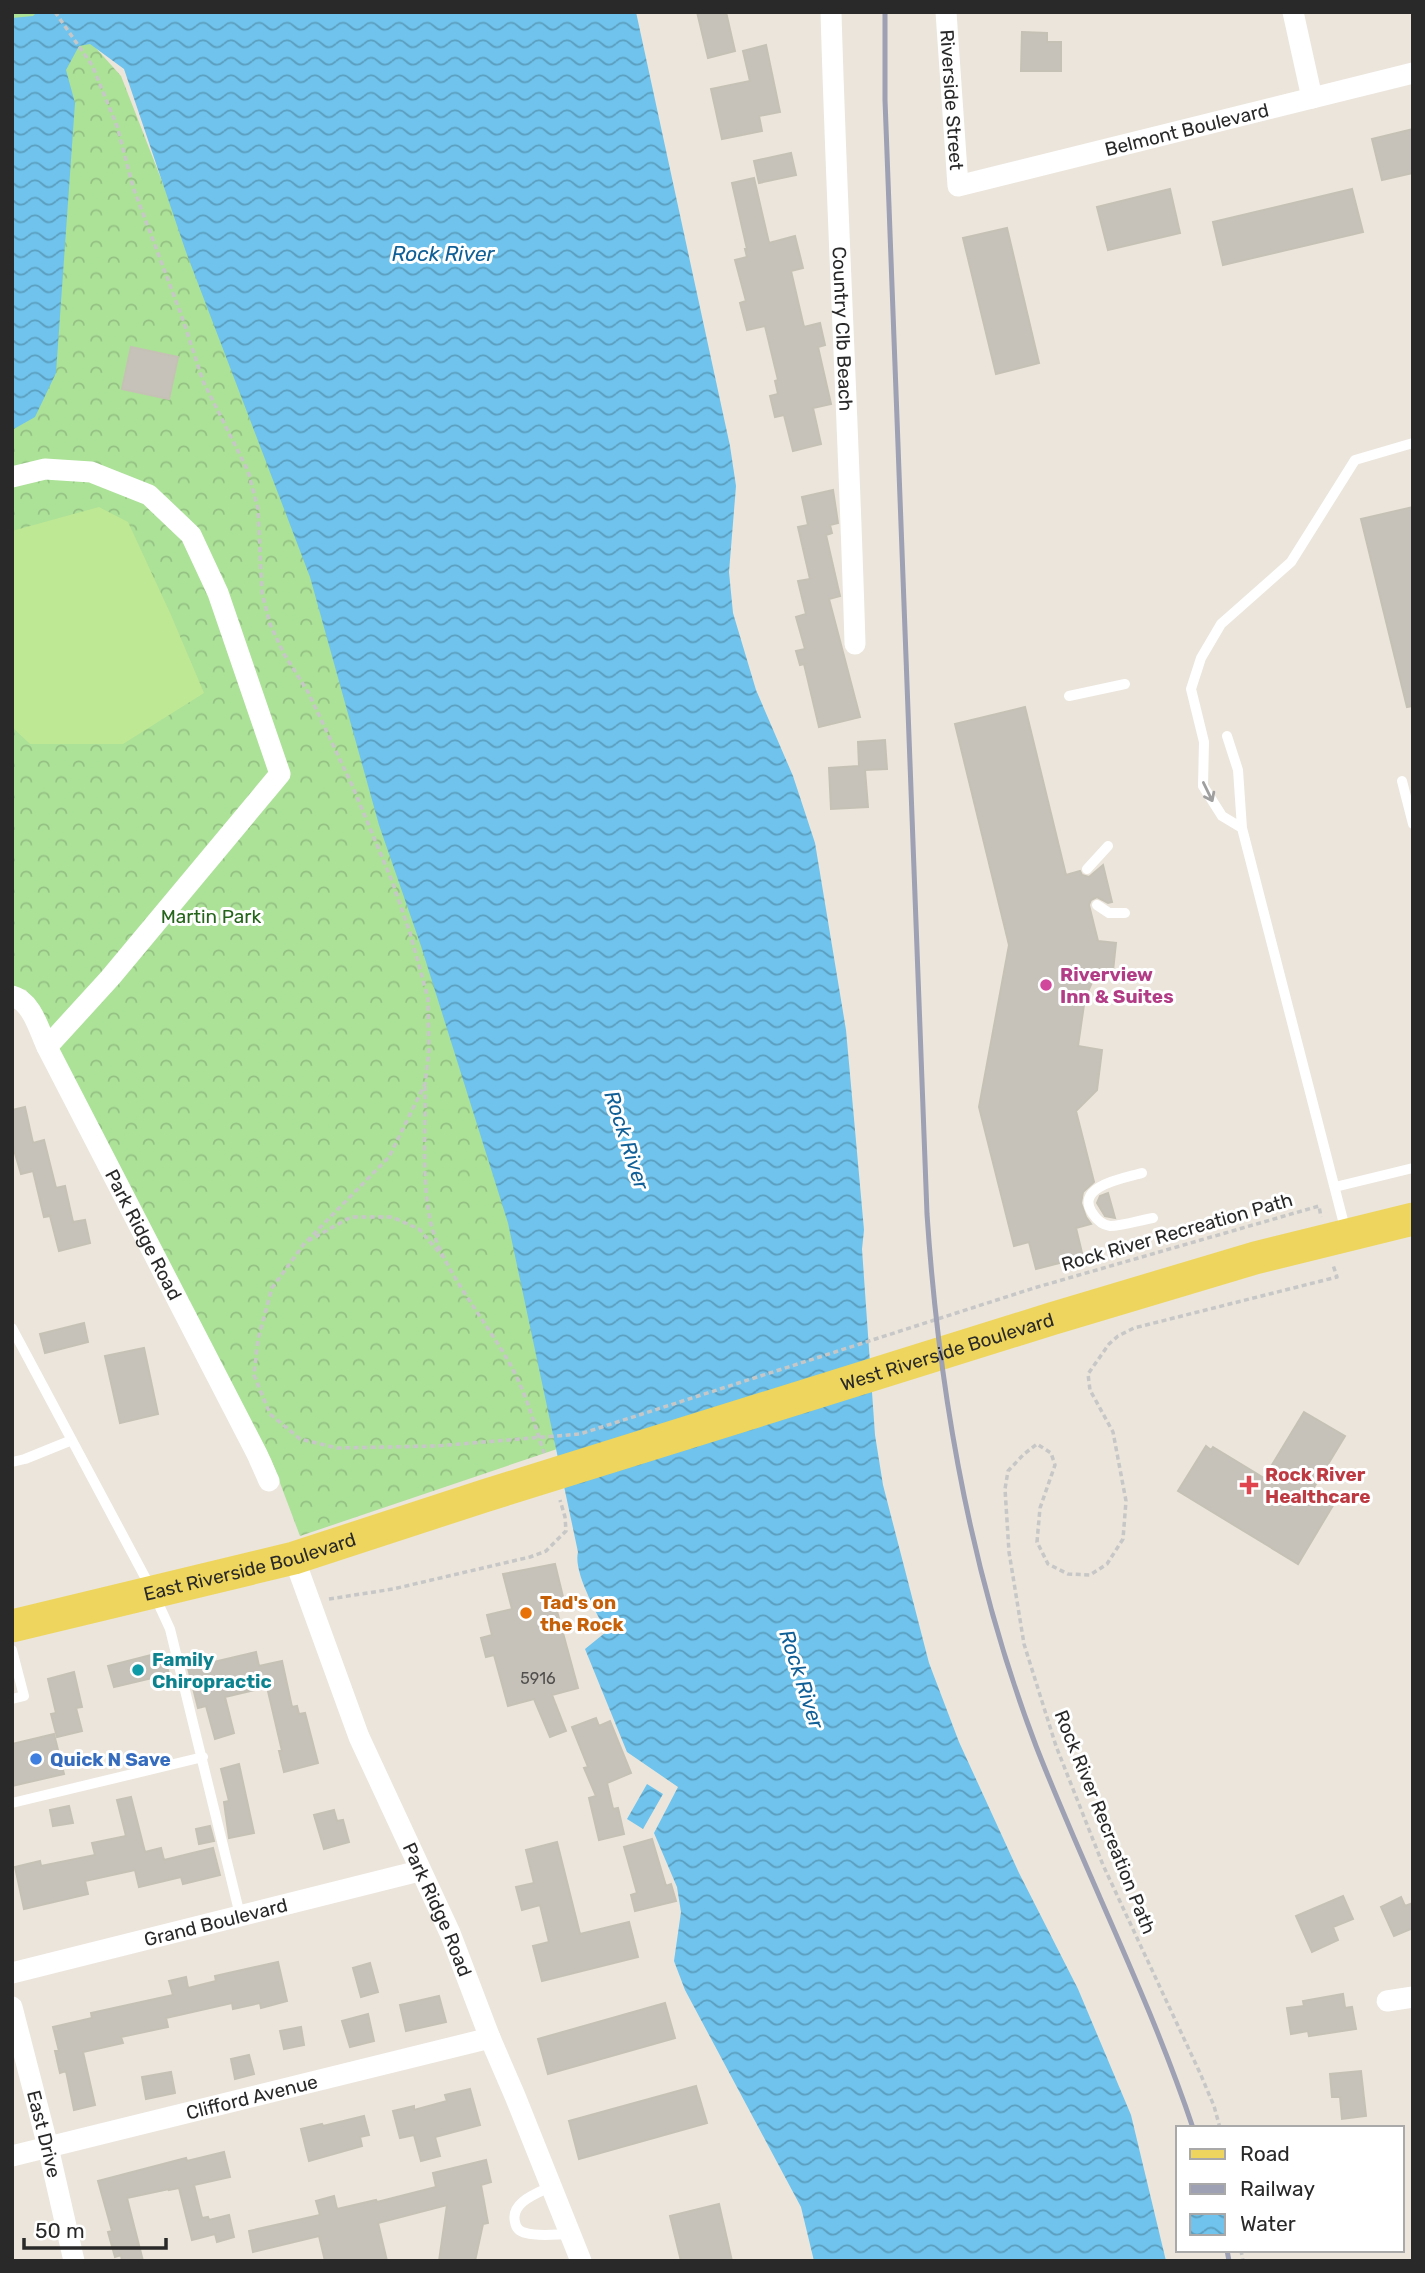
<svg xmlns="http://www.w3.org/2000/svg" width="1425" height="2273" font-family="Rubik,sans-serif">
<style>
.forest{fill:url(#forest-crowns)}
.pitch{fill:#bfe894}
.water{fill:url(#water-waves)}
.building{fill:#c6c2ba;stroke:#c6c1b5;stroke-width:2}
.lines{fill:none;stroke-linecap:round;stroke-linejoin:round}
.path{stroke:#c7c7c7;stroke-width:3.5;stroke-dasharray:5 3.5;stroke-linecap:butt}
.service{stroke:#fff;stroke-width:10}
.minor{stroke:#fff;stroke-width:21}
.primary{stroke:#eed55d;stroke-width:33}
.rail{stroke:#9ea0b3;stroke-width:5}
.oneway{stroke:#9f9f9f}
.hotel-dot{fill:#d1479c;stroke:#fff;stroke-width:2.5}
.health-dot{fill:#e0444e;stroke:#fff;stroke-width:2.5}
.food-dot{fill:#e8710a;stroke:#fff;stroke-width:2.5}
.culture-dot{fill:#0f9aa8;stroke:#fff;stroke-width:2.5}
.shop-dot{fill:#3f7fe0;stroke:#fff;stroke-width:2.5}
.labels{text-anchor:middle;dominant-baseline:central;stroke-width:6;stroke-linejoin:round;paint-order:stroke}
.number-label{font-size:16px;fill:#504f4d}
.street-label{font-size:19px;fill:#292929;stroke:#fff}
.park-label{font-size:19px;fill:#25641b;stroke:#fff}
.hotel-label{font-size:19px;font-weight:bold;fill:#b23c85;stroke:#fff;text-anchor:start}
.health-label{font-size:19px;font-weight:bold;fill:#be3a42;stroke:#fff;text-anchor:start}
.food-label{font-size:19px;font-weight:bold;fill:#c56008;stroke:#fff;text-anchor:start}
.culture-label{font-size:19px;font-weight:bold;fill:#0d838f;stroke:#fff;text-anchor:start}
.shop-label{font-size:19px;font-weight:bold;fill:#366cbe;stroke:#fff;text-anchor:start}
.water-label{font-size:21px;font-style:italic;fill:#105f96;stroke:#fff}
</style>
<defs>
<pattern id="forest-crowns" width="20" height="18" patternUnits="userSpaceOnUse" patternTransform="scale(1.75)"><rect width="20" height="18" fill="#ace198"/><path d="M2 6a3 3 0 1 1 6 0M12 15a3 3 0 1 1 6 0" fill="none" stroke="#94c183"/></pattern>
<pattern id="water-waves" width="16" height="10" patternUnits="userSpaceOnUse" patternTransform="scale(1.75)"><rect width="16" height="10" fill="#6fc3ec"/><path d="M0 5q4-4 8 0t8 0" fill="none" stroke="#5b9ebf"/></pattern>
</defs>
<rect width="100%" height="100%" fill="#ebe5db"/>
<path class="forest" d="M12 12H59L86 37 121 76 312 566 476 1084 566 1446 300 1536 271 1459 171 1276 26 990 12 987Z"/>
<path class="pitch" d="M99 507 128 522 171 615 204 693 123 744H30L12 727V531Z"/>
<path class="water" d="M37 12H636L730 446 736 486 729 572 733 613 756 690 793 776 815 843 846 1030 864 1230 862 1249 875 1435 883 1485 929 1663 959 1742 1019 1873 1078 1989 1131 2115 1166 2261H814L801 2207 685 1990 674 1961 681 1912 677 1887 654 1833 678 1787 627 1752 585 1649 606 1632C597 1613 573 1572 578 1552L508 1223 421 946 379 825 310 577 186 252 124 69 90 44 79 46 66 70 75 103 56 373 35 417 12 430V18L33 16Z
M647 1784 663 1794 643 1829 627 1819Z"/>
<path class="building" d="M697 12H726L735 51 708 58Z
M1022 32 1047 33V42H1061V71H1021Z
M766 45 780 112 759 116 762 131 722 139 711 89 750 81 743 51Z
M1413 129V173L1382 180 1372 139Z
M791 153 796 175 759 183 754 161Z
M754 178 769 243 795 236 803 268 791 271 804 327 820 323 825 345 818 347 831 404 813 408 821 444 793 451 784 415 775 417 770 396 778 394 775 381 778 380 765 326 747 330 740 303 746 301 735 260 747 257 745 249H747L732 183Z
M1170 189 1180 233 1108 250 1097 207Z
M1352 189 1363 232 1223 265 1213 222Z
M1007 228 1039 363 996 374 963 238Z
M131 347 178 357 169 399 122 389Z
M833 490 838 523 830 525 832 533 826 535 840 596 829 599 860 717 819 727 804 664 800 665 796 651 805 649 796 617 806 614 798 581 810 579 798 527 808 525 802 497Z
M1413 507V706L1407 707 1361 519Z
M1025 707 1066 875 1080 871 1082 875 1089 877 1103 865 1112 902 1108 903 1097 897 1091 900 1089 905 1098 941 1116 943 1113 971 1098 969 1085 998 1078 1046 1102 1050 1097 1090 1076 1111 1094 1182 1083 1192 1081 1203 1086 1217 1091 1224 1076 1228 1083 1257 1036 1269 1029 1242 1014 1246 979 1107 1009 945 955 724Z
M885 740 887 769 865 770 868 807 831 809 829 768 859 766 858 742Z
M25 1107 33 1143 44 1140 56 1188 65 1186 73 1222 85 1220 90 1243 59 1251 50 1216 44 1217 33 1171 21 1174 12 1143V1110Z
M1108 1193 1115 1218 1105 1216 1097 1203 1100 1196Z
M84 1323 88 1342 45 1353 40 1334Z
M144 1348 158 1414 120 1423 105 1356Z
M1304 1412 1345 1436 1313 1489 1335 1502 1298 1564 1178 1491 1206 1446 1211 1450 1213 1447 1264 1478Z
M555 1564 566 1609 557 1611 578 1688 552 1695 566 1731 550 1737 534 1699 508 1706 494 1655 486 1657 481 1638 492 1635 487 1615 512 1609 503 1574Z
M163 1652 169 1674 114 1687 108 1666Z
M256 1652 259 1666 282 1661 292 1707 297 1706 299 1714 305 1713 318 1763 284 1772 279 1751H282L267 1687 225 1697 234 1733 215 1739 206 1706 198 1708 188 1668Z
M74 1672 82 1707 76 1708 82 1731 57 1737 51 1714 56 1713 48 1679Z
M596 1718 599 1726 610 1721 631 1773 607 1783 613 1809 618 1808 624 1834 599 1840 589 1798 596 1796 584 1768 588 1767 572 1727Z
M54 1734 64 1774 12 1786V1744Z
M239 1764 254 1833 229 1838 224 1802 229 1801 221 1769Z
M131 1797 145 1852 161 1848 164 1860 213 1848 220 1875 183 1884 181 1877 139 1887 135 1870 85 1881 88 1894 24 1909 15 1867 40 1861 41 1866 95 1855 92 1843 126 1836 117 1800Z
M69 1806 73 1823 53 1826 50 1810Z
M334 1810 337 1821 343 1820 349 1842 324 1849 314 1815Z
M210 1826 214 1841 199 1844 196 1829Z
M652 1839 666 1886 671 1884 676 1901 635 1911 631 1895 637 1893 624 1847Z
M557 1842 580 1934 629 1922 638 1957 542 1981 533 1946 549 1942 540 1905 522 1910 516 1887 534 1883 526 1850Z
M1343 1896 1353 1919 1333 1927 1338 1940 1312 1952 1296 1916Z
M1401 1897 1405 1906 1413 1903V1928L1394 1936 1381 1907Z
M278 1962 287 2001 261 2008 260 2003 233 2009 232 2003 166 2018 168 2027 121 2037 123 2043 83 2052 95 2105 74 2110 66 2071 60 2073 55 2051H59L53 2027 92 2018 91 2013 173 1995 169 1981 186 1977 188 1988 216 1981 215 1976Z
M370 1963 378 1992 361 1997 353 1968Z
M1343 1994 1345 2008 1352 2007 1356 2029 1309 2036 1308 2031 1291 2034 1287 2008 1304 2006 1303 2001Z
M439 1996 446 2022 406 2031 400 2005Z
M665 2003 675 2038 548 2074 538 2039Z
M368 2014 374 2041 350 2047 342 2021Z
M301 2027 304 2045 284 2049 280 2031Z
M249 2055 254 2074 235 2079 231 2059Z
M1361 2071 1366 2116 1342 2119 1340 2097H1332L1330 2074Z
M171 2072 175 2093 146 2099 142 2077Z
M696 2086 707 2123 579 2159 569 2121Z
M470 2089 480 2125 435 2137 440 2156 421 2161 414 2135 400 2138 393 2111 414 2106V2110L447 2101 445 2095Z
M364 2116 369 2135 360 2137 362 2146 309 2161 301 2129 322 2124 323 2126Z
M224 2152 230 2177 194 2185 202 2218 208 2217 209 2220 229 2215 234 2237 217 2242 215 2234 192 2240 179 2188 169 2190V2189L127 2198 143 2261H122L121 2255 115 2257 108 2232 112 2231 98 2181 186 2158 187 2161Z
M486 2160 491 2182 481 2185 488 2223 483 2224 475 2261H439L447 2205 378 2223 387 2261H325L319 2236 253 2252 249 2231 320 2215 316 2201 334 2196 337 2209 376 2200 377 2202 436 2187 433 2173Z
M719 2204 732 2261H681L670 2216Z"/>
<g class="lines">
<path class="path" d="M55 12 92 65 117 126 133 187 182 317 203 381 248 471 258 509 262 593 270 624 284 654 308 692 352 785 392 881 410 933 428 998 429 1051 425 1084 389 1157 304 1244 272 1288 258 1339 254 1375 270 1414 300 1439 337 1448 436 1446 580 1434 1034 1288 1319 1206 1321 1217
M425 1086C426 1131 421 1180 431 1224 441 1267 485 1320 507 1359 524 1387 534 1422 544 1453
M308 1241 351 1217H392L419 1229 444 1258
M329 1599 393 1589 530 1557 546 1551 566 1531 565 1517 560 1500
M1220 2128 1214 2106 1200 2073 1103 1865 1056 1746 1024 1644 1009 1552 1005 1489 1008 1471 1024 1454 1037 1444 1051 1453 1055 1465 1040 1508 1037 1542 1048 1564 1068 1574 1090 1575 1107 1564 1123 1539 1126 1501 1113 1432 1090 1390 1088 1374 1109 1344 1118 1336 1134 1328 1337 1277 1333 1265
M1241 2250 1243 2261"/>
<path class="service" d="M1069 696 1125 684
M1227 736 1238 770 1242 828 1346 1232
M1402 781 1413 824
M1242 828 1222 816 1203 786 1204 742 1191 689 1201 658 1221 624 1291 562 1355 460 1413 443
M1087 869 1108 846
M1097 905 1109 913H1125
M1142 1173C1125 1178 1073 1186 1093 1214 1097 1220 1102 1225 1110 1226 1123 1226 1140 1220 1153 1218
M1335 1187 1413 1168
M12 1328 153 1592 170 1629 240 1915
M12 1462 25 1459 72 1440
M12 1650 24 1696 12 1699
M12 1803 203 1757
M552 2186C538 2193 510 2202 515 2222 516 2228 520 2232 526 2233 539 2237 557 2234 571 2234"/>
<g class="minor">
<path id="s1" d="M831 12C837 223 849 433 855 644"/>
<path id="s2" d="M946 12 958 186 1413 73"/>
<path d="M1293 12 1312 98"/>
<path d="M12 477 45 469 91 472 149 495 191 535 218 593 280 774 110 978 47 1047"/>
<path id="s3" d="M12 996C32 1001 39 1030 47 1047L257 1454 269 1481"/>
<path id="s4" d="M294 1558 359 1737 450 1933 490 2038 515 2096 581 2261"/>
<path id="s5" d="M12 1973 419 1871"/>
<path d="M1387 2001 1413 1997"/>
<path id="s6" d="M12 2007 48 2147 74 2261"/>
<path id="s7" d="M12 2156 490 2038"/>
</g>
<path class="primary" id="s8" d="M12 1626 294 1558 484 1496 1051 1319 1255 1258 1413 1219"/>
<path class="rail" d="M885 12V100L927 1214C939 1394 971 1576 1036 1746 1086 1874 1149 1997 1193 2128
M1227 2250 1229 2261"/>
</g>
<defs><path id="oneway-shaft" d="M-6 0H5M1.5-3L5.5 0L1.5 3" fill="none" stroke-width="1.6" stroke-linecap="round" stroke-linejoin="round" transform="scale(1.75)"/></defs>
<use class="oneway" href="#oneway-shaft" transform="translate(1208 792) rotate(64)"/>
<circle class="hotel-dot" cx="1046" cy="985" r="7"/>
<path class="health-dot" d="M1245.5 1474.5h7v7h7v7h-7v7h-7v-7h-7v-7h7z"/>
<circle class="food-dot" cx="526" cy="1613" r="7"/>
<circle class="culture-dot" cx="138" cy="1670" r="7"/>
<circle class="shop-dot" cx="36" cy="1759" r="7"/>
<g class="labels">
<g class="number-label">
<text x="538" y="1678">5916</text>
</g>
<g class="street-label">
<text stroke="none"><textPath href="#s2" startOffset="88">Riverside Street</textPath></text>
<text stroke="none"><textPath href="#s2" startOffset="410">Belmont Boulevard</textPath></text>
<text stroke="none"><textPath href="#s1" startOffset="317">Country Clb Beach</textPath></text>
<text transform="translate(1177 1232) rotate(-16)">Rock River Recreation Path</text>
<text stroke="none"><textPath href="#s3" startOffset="275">Park Ridge Road</textPath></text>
<text stroke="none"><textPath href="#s8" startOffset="975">West Riverside Boulevard</textPath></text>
<text stroke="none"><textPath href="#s8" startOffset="245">East Riverside Boulevard</textPath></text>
<text transform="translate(1105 1822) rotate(68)">Rock River Recreation Path</text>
<text stroke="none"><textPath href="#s4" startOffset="380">Park Ridge Road</textPath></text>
<text stroke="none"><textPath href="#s5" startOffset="210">Grand Boulevard</textPath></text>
<text stroke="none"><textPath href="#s7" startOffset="247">Clifford Avenue</textPath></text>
<text stroke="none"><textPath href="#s6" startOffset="131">East Drive</textPath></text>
</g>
<g class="park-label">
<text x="211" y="916">Martin Park</text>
</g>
<g class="hotel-label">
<text x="1060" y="974">Riverview<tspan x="1060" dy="22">Inn &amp; Suites</tspan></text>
</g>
<g class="health-label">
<text x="1265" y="1474">Rock River<tspan x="1265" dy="22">Healthcare</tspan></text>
</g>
<g class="food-label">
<text x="540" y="1602">Tad's on<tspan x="540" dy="22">the Rock</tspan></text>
</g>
<g class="culture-label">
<text x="152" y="1659">Family<tspan x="152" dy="22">Chiropractic</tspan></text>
</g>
<g class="shop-label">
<text x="50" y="1759">Quick N Save</text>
</g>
<g class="water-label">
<text x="443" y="253">Rock River</text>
<text transform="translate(627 1140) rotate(72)">Rock River</text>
<text transform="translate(802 1679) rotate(72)">Rock River</text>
</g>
</g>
<rect width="1425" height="2273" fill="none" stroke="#292929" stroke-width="28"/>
<rect x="1176" y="2126" width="228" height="126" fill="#ffffff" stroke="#a9a9a9" stroke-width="2"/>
<rect x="1190" y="2149" width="35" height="10" fill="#eed55d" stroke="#a9a9a9" stroke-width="2"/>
<text x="1240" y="2161" font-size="21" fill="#292929">Road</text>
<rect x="1190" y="2184" width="35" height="10" fill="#9ea0b3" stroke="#a9a9a9" stroke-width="2"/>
<text x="1240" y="2196" font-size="21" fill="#292929">Railway</text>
<rect x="1190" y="2214" width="35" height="21" fill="url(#water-waves)" stroke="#a9a9a9" stroke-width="2"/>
<text x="1240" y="2231" font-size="21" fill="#292929">Water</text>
<path d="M24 2238v10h142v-10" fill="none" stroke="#292929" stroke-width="3.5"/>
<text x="35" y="2238" font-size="21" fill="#292929" stroke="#ffffff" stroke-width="5" paint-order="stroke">50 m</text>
</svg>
